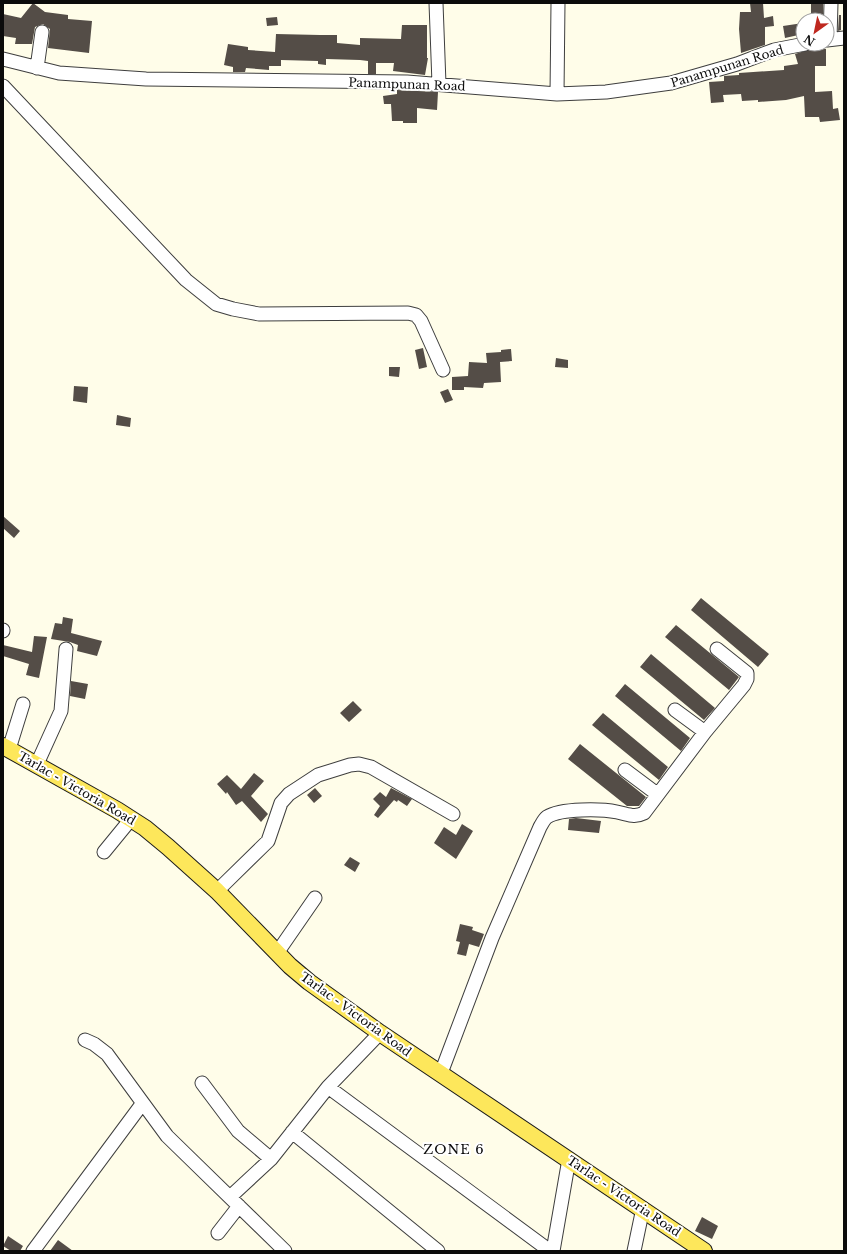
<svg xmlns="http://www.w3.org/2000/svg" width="847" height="1254" font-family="'Libre Baskerville',serif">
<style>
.building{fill:#544d47}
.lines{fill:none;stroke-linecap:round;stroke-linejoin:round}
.minor-casing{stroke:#3e3e3e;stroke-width:15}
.major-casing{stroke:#1c1c1c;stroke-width:18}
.minor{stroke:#fff;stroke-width:13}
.major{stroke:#fde75b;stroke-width:16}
.labels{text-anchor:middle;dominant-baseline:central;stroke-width:4;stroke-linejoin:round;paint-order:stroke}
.street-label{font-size:12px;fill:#0b0b0b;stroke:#fff}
.neighbourhood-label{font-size:13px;letter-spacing:1px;fill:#0b0b0b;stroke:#fff}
</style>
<rect width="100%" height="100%" fill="#fffde9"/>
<path class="building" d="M33 3 45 12 68 15V19L92 21 89 53 48 48 50 29 43 24 35 27 32 44H15L16 38 3 36V14L21 18Z
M750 3H763L764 18 773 16 774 26 765 27V45L741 53 739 29 740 12H751Z
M811 3H823V20H811Z
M839 15H841V30L838 31Z
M277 17 278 25 267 26 266 18Z
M803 23V34L785 38 783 26Z
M402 25H427V58H428L425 75 393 71 394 63H376V74H368V61L360 60 326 59V65L318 64V61L281 60V66H269V70L246 68 245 72H233V67L224 65 228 44 248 47V50L275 52 276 34 320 35H337V43L360 45V38L401 39Z
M811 49H826V66H815V92L832 91 833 109 838 108 840 120 820 122 819 117H805L804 96 786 100 758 102V100L742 101 741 94 723 95 724 102 711 103 709 82 724 81V76L739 75V73L784 70V66L798 64 795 54Z
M397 90 438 92 437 110 417 108V123H403V121H392L391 104H384L383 96 397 94Z
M423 348 427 367 419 369 415 350Z
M511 349 512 361 500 362 501 382 484 383 483 388 464 387V390H452V377L468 376 469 362 487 363 486 353 501 352V350Z
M556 358 568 360V368L555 367Z
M389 367H400L399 377 389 376Z
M74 386 88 387 87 403 73 401Z
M448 389 453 400 445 403 440 392Z
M117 415 131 418 130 427 116 425Z
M3 516 20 531 14 538 3 528Z
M701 598 769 654 758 667 691 610Z
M63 617 73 619 71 633 102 641 97 656 77 651 78 645 70 642 51 639 55 623 62 624Z
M676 625 739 677 729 690 665 637Z
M34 636 47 637 39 678 26 675 29 664 3 656V645L32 652Z
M651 654 715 708 704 720 640 667Z
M71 681 88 684 85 699 70 696Z
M625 684 690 738 681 751 615 696Z
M353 701 362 710 349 722 340 713Z
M603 713 668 767 659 780 592 725Z
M580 744 646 797 639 806H627L568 759Z
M254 773 264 781 251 796 268 814 261 822 242 801 236 805 227 792 226 794 217 784 227 775 241 789Z
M315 788 322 796 314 803 307 795Z
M391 788 412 799 407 806 398 800 397 802 394 800 378 818 374 815 380 806 373 799 380 792 386 797Z
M576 818 601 821 599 833 568 830 569 819Z
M462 824 473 831 456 859 434 843 444 827 456 835Z
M350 857 360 863 355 872 344 865Z
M460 924 473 927 472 930 484 934 479 947 469 944 466 956 457 954 460 942 456 941Z
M702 1217 718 1226 712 1239 695 1231Z
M8 1236 23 1246 20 1251H11L3 1246Z
M58 1240 73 1251H50Z"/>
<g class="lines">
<g class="minor-casing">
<path id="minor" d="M436 3 439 84
M830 39 831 3
M827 40 844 38
M3 59 59 73 146 79 407 82 557 94 606 92 671 83 737 64 774 50 805 44
M37 68 42 32
M3 86 186 280 216 304 233 309 259 314 408 313 416 315 421 321 443 370
M557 94 558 3
M3 631V630
M675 710 705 732
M9 749 23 704
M37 764 61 711 66 649
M625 770 657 794
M104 852 131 819
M217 891 268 841 281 803 289 794 318 775 350 765 359 764 371 767 453 814
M277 953 315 898
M85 1040 94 1044 107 1054 167 1136 285 1251
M441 1073 492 938 540 827C542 824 544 819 547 817 561 808 602 809 617 812 628 814 634 818 644 813L705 732 744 685 747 679V673L717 649
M202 1083 238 1131 271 1159
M328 1087 550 1251
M292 1132 438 1251
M230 1197 271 1159 328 1087 380 1033
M218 1233 239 1206
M33 1251 142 1104
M553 1251 569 1159
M634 1251 643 1208"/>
</g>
<g class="major-casing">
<path id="major" d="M3 746 117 810 145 828 168 847 217 891 290 966 309 982 380 1033 704 1251"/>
</g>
<use href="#minor" class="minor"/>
<use href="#major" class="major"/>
</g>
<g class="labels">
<g class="street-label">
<text transform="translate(727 66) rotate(-17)">Panampunan Road</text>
<text transform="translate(407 84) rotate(2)">Panampunan Road</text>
<text transform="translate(77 788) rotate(30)">Tarlac - Victoria Road</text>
<text transform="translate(356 1014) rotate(36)">Tarlac - Victoria Road</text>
<text transform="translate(624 1196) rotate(34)">Tarlac - Victoria Road</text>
</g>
<g class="neighbourhood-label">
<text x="454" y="1149">ZONE 6</text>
</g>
</g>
<rect width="847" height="1254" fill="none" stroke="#0b0b0b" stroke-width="8"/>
<g transform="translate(815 32) rotate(213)"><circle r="19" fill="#ffffff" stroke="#9d9d9d"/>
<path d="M0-3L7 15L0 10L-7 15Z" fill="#bf281f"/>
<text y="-6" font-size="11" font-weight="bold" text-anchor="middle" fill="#0b0b0b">N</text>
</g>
</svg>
